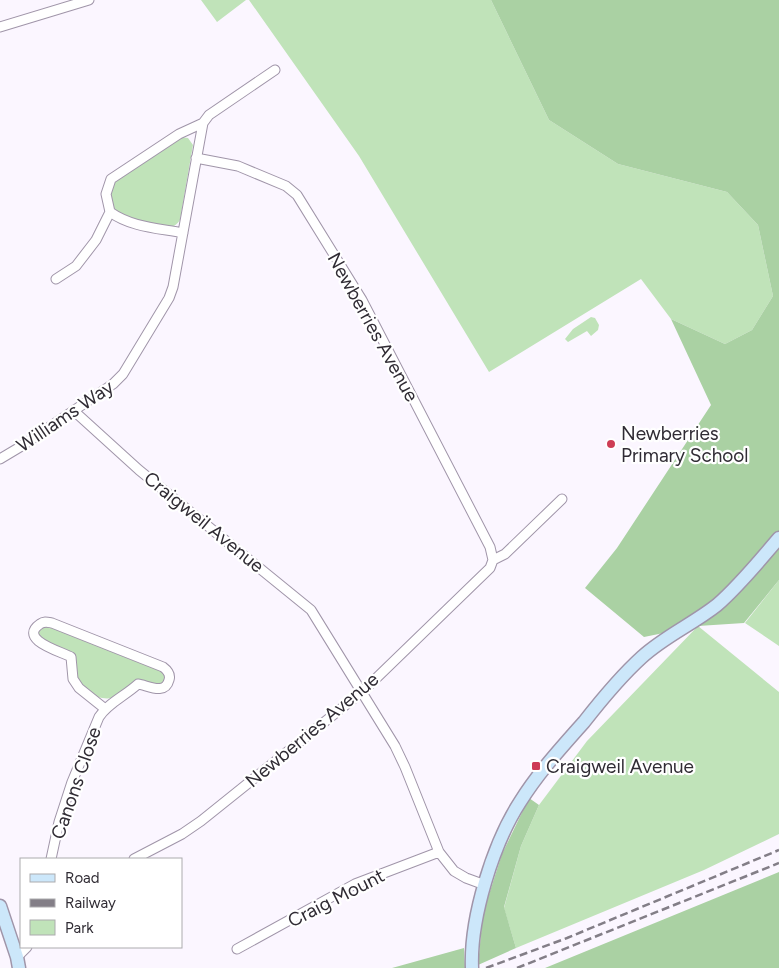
<svg xmlns="http://www.w3.org/2000/svg" width="779" height="968" font-family="Figtree,sans-serif">
<style>
.green{fill:#c0e3b9}
.forest{fill:#aad1a3}
.lines{fill:none;stroke-linecap:round;stroke-linejoin:round}
.street-casing{stroke:#a095a9;stroke-width:11}
.secondary-casing{stroke:#a095a9;stroke-width:15}
.street{stroke:#fff;stroke-width:9}
.secondary{stroke:#cce7fa;stroke-width:12}
.rail{stroke:#837e87;stroke-width:2.5;stroke-dasharray:8 4;stroke-linecap:butt}
.poi-dot{fill:#ce3d55;stroke:#fff;stroke-width:2}
.labels{text-anchor:middle;dominant-baseline:central;stroke-width:4.5;stroke-linejoin:round;paint-order:stroke}
.street-label{font-size:19px;fill:#302c34;stroke:#fff}
.poi-label{font-size:19px;fill:#302c34;stroke:#fff;text-anchor:start}
</style>
<rect width="100%" height="100%" fill="#fbf6ff"/>
<path class="green" d="M201 0H246L217 22Z
M249 0H491L549 120 618 164 727 192 758 225 773 296 752 330 725 344 671 319 641 279 489 372 359 156Z
M181 137 188 138 193 145 180 220C177 224 175 226 170 227 158 228 122 219 114 210 108 203 110 190 112 182Z
M591 317 595 318 599 325 598 330 591 336 587 331 568 342 565 339 573 329Z
M779 580V646L745 623Z
M46 625 161 670 166 674 165 681 160 686 142 681C134 686 127 692 119 696 102 703 83 694 77 677 75 672 76 664 75 658L39 638 38 631Z
M698 626 779 692V834L704 870 516 948 504 908 521 846 539 805 587 741Z"/>
<path class="forest" d="M491 0H779V580L744 623 698 626 644 637 585 588 617 548 711 405 671 319 725 344 752 330 773 296 758 225 727 192 618 164 549 120Z
M529 798 539 805 521 846 504 907 516 948 478 965 483 913 502 854Z
M779 872V968H545Z
M464 948 465 968H392Z"/>
<g class="lines">
<g class="street-casing">
<path id="street" d="M0 27 89 0
M196 158 238 166 286 186 297 195 362 300 490 547 493 560
M110 212C131 227 157 228 183 233
M56 279 76 266 96 240 110 212 106 194 111 179 179 134 203 123
M74 411 139 470 311 610 395 746 405 767 439 852 454 871 466 878 485 885
M0 459 20 447 113 384 123 374 169 298 173 287 203 123 209 115 275 70
M51 859 59 822 72 782 99 717C108 703 125 696 138 684 147 685 165 696 169 680 171 674 167 670 163 667L52 623C47 622 44 621 40 624 17 640 63 652 71 657L73 679 79 688 104 708
M134 859 182 834 201 821 363 691 490 568 493 560 505 554 562 499
M237 949 355 884 439 852
M17 957 27 947"/>
</g>
<g class="secondary-casing">
<path id="secondary" d="M0 906 17 957 19 968
M472 968C470 918 493 844 520 802 538 773 561 748 584 722 602 699 621 676 642 657 665 636 693 624 717 605 740 585 759 561 779 538"/>
</g>
<use href="#street" class="street"/>
<use href="#secondary" class="secondary"/>
<path class="rail" d="M486 968 567 938 779 850
M517 968 779 863"/>
</g>
<g class="poi-dot">
<circle cx="611" cy="444" r="5"/>
<rect x="531" y="761" width="10" height="10" rx="2.5"/>
</g>
<g class="labels">
<g class="street-label">
<text transform="translate(373 327) rotate(61)">Newberries Avenue</text>
<text transform="translate(65 416) rotate(-34)">Williams Way</text>
<text transform="translate(204 522) rotate(39)">Craigweil Avenue</text>
<text transform="translate(312 730) rotate(-40)">Newberries Avenue</text>
<text transform="translate(76 783) rotate(-71)">Canons Close</text>
<text transform="translate(336 898) rotate(-27)">Craig Mount</text>
</g>
<g class="poi-label">
<text x="621" y="433">Newberries<tspan x="621" dy="22">Primary School</tspan></text>
<text x="546" y="766">Craigweil Avenue</text>
</g>
</g>
<rect x="20" y="858" width="162" height="90" fill="#ffffff" stroke="#acabae"/>
<rect x="30" y="874" width="25" height="8" fill="#cce7fa" stroke="#acabae"/>
<text x="65" y="883" font-size="15" fill="#302c34">Road</text>
<rect x="30" y="899" width="25" height="8" fill="#837e87" stroke="#acabae"/>
<text x="65" y="908" font-size="15" fill="#302c34">Railway</text>
<rect x="30" y="920" width="25" height="15" fill="#c0e3b9" stroke="#acabae"/>
<text x="65" y="933" font-size="15" fill="#302c34">Park</text>
</svg>
